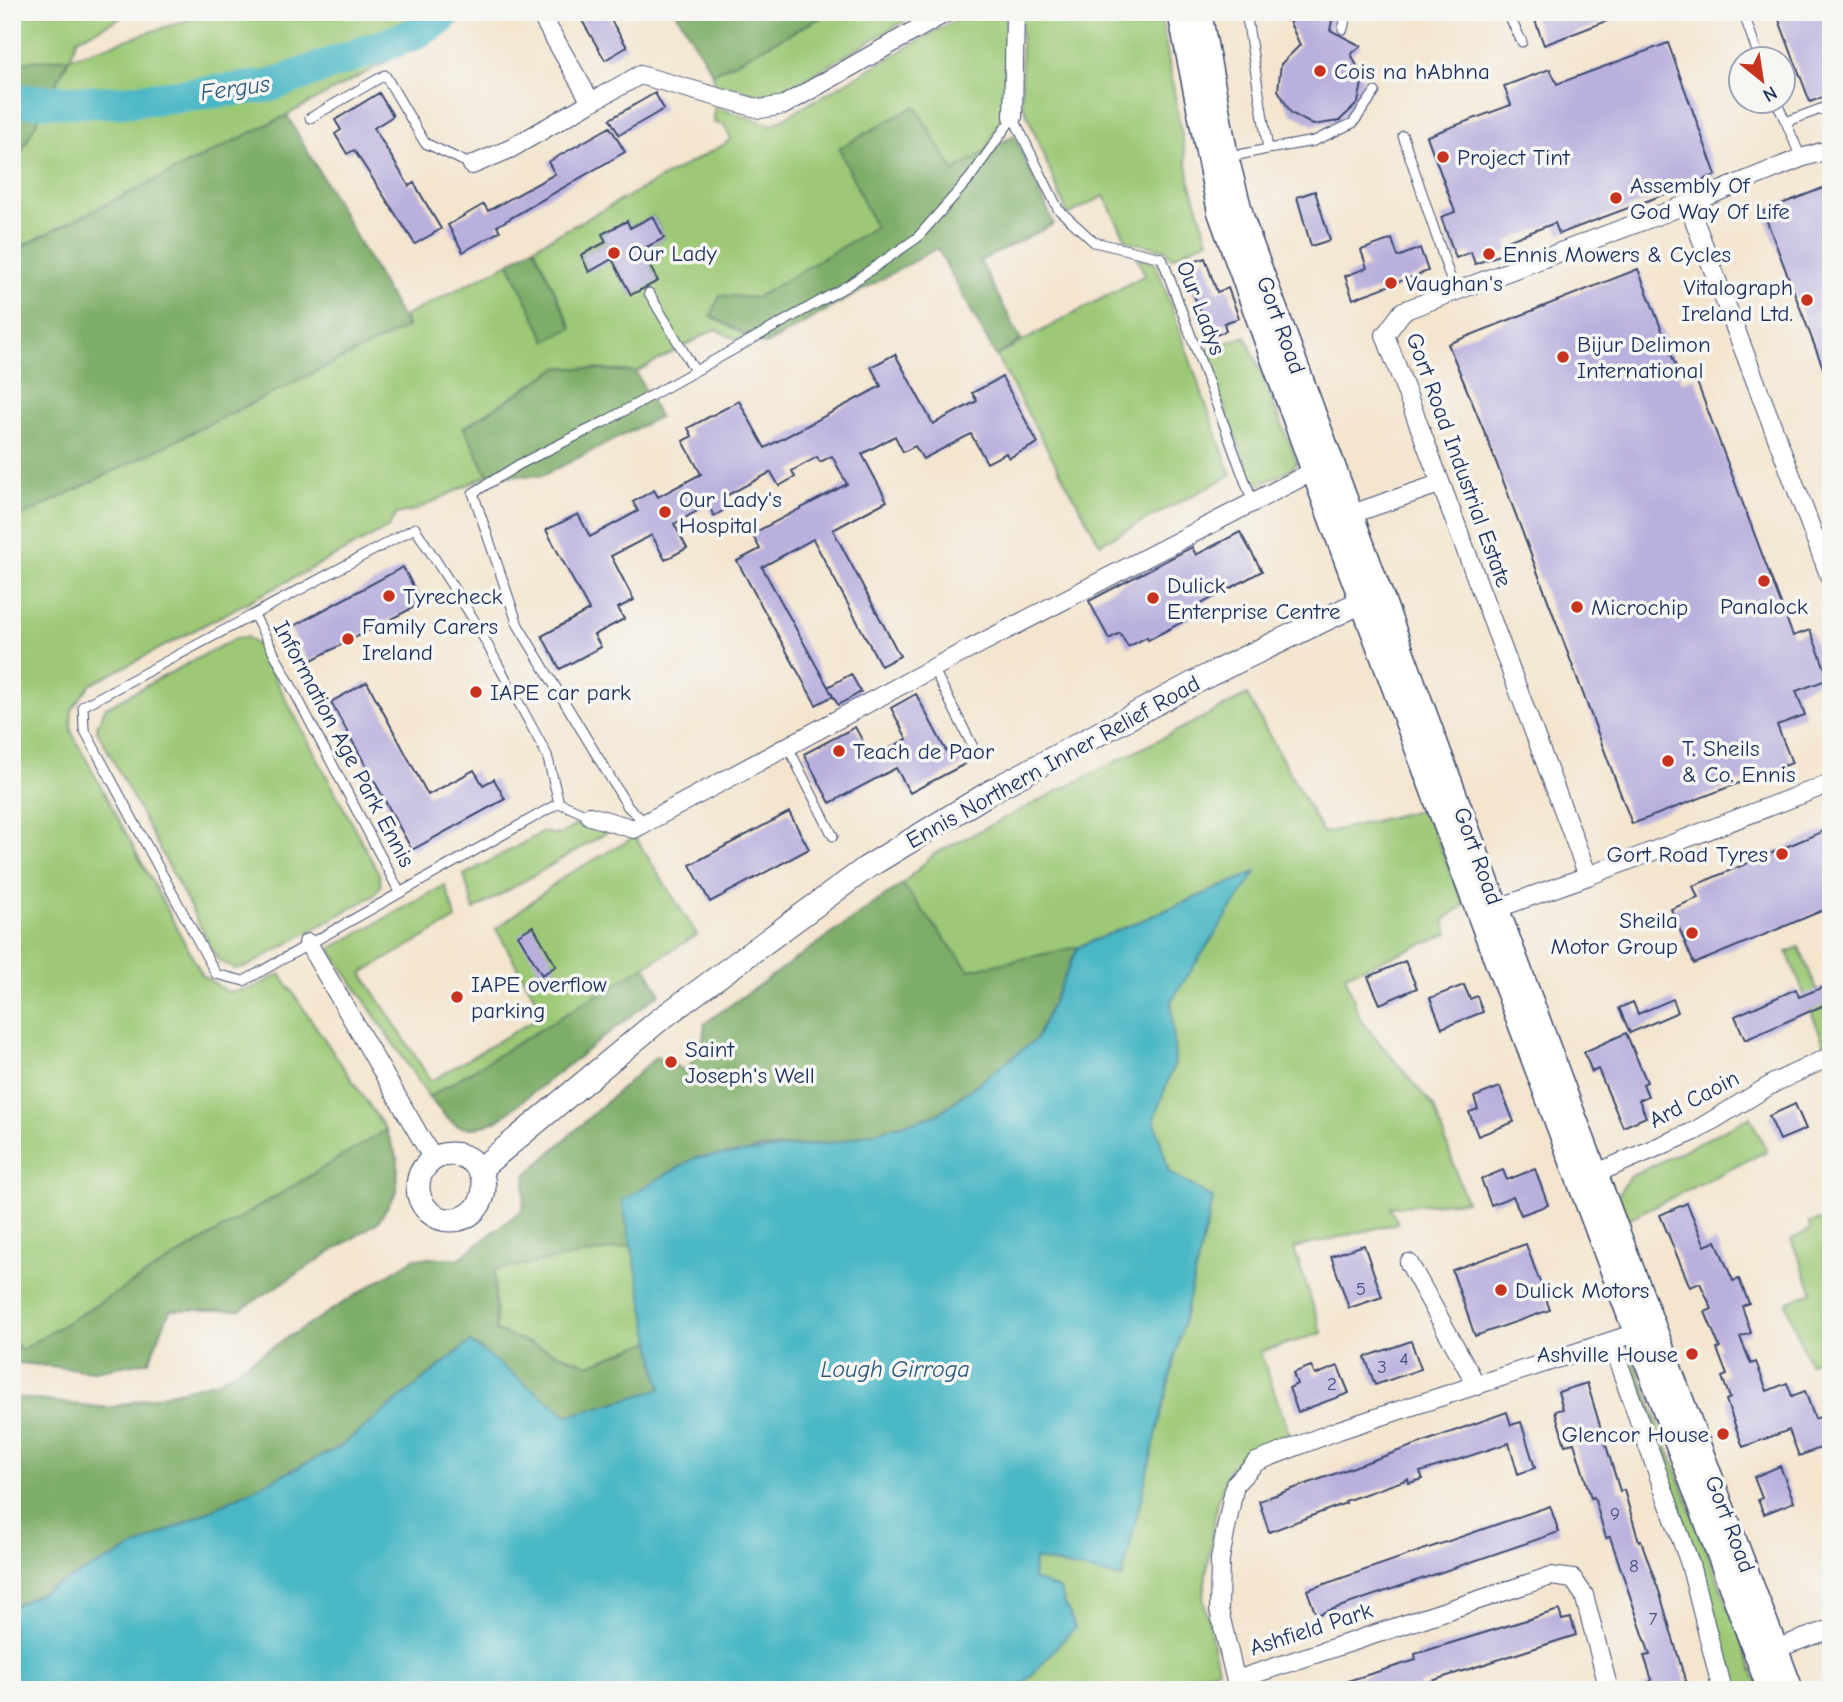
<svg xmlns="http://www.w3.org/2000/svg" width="1843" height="1702" font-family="'Comic Neue',sans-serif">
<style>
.green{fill:#9dc976;stroke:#5c7c6a;stroke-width:2;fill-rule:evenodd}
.forest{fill:#7ead67;stroke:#4c6e62;stroke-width:2}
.water{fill:#4ab7c5;stroke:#327392;stroke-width:2}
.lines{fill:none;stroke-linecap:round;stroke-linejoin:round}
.river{stroke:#4ab7c5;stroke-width:33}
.building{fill:#bab0dd}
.service-casing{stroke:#3c4a6f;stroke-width:11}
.minor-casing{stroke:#3c4a6f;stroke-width:20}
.tertiary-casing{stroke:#3c4a6f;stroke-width:25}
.secondary-casing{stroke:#3c4a6f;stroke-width:27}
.service{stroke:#fff;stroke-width:9}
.minor{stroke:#fff;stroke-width:18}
.tertiary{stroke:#fff;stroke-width:23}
.secondary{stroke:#fff;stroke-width:24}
.poi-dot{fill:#c8321e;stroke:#f6f6f2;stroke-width:2.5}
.labels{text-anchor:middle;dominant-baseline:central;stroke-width:7;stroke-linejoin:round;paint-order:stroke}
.number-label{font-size:19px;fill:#434f7e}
.poi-label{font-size:23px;fill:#1b2f5e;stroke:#f6f6f2;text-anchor:start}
.street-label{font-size:23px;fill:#1b2f5e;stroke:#f6f6f2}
.water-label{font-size:24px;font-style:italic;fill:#29587d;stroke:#f6f6f2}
</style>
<rect width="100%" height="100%" fill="#f6f6f2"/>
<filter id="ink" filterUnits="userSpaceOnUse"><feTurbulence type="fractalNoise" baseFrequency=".0143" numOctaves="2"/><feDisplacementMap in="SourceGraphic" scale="14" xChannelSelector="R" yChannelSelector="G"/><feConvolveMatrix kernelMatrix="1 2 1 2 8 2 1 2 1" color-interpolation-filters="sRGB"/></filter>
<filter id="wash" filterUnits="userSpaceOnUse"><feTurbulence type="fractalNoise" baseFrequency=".00686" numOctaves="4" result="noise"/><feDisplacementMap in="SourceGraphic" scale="28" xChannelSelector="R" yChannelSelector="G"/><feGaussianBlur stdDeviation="1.57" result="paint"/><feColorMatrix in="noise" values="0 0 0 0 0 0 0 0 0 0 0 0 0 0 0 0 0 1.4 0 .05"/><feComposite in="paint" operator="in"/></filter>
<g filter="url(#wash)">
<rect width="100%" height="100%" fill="#f4e5cf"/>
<path class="green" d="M12 12H120L121 18 77 39 70 58 212 12H471L453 26 287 115 12 251V170L69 59 12 63Z
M831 12H920L781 93 769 97 714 82 713 74Z
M969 12H1007L1004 112 985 152 954 171 840 148 876 227 756 298 711 316 747 336 737 340 715 329 636 372 559 367 464 427 488 475 416 510 396 514 388 528 90 685 72 709 71 731 202 975 228 992 253 988 280 974 386 1130 21 1351 12 1338V521L407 327 405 316 509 263 546 340 571 328 534 247 725 144 731 138 724 125 714 123V107L772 125ZM653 216 664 238 641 250 657 280 631 295 612 259 589 271 581 255 606 242 602 234 626 221 630 228Z
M1025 12H1160L1190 182 1208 240 1171 258 1166 250 1127 241 1104 196 1068 215 1022 102 1021 24Z
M1137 258 1156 264 1231 475 1100 544 996 356 1145 275Z
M1246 336 1297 462 1290 470 1255 487 1203 351Z
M247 637 257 645 379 874 381 886 373 896 246 967 234 969 218 960 96 728 106 707 236 638Z
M1247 695 1323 833 1425 809 1464 905 1444 920 1448 934 1345 975 1361 1021 1434 1107 1466 1201 1390 1207 1398 1223 1294 1248 1322 1333 1260 1352 1290 1435 1252 1451 1229 1469 1217 1502 1203 1596 1218 1669 1155 1690H1018L1075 1627 1033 1579 1034 1558 1122 1577 1213 1198 1169 1172 1154 1118 1175 1062 1171 1001 1255 873 1078 947 969 971 902 884 934 854Z
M579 823 608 832 474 910 464 875 543 832 559 835Z
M635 837 697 935 429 1097 330 949 445 885 456 919 362 973 431 1081 544 1014 496 929 565 876Z
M1799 947 1831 1023V1040L1824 1043 1787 952Z
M1750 1117 1767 1151 1624 1221C1616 1201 1616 1193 1630 1177Z
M1831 1217V1369L1821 1358 1809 1364 1786 1303 1813 1292 1791 1240 1810 1230 1809 1223Z
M632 1246 651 1341 589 1365 496 1331 494 1269Z
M1630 1349 1760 1690H1734L1709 1593 1627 1358Z"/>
<path class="forest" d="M676 12H831L713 74Z
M69 58 12 170V63Z
M915 106 954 171 1014 135 1054 224 980 261 1021 340 996 356 937 248 765 345 711 316 720 295 756 298 875 227 839 148Z
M287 115 407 327 12 521V251Z
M534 247 572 328 546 341 509 263Z
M559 367 636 372 659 417 542 476 488 475 464 428Z
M902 884 969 970 1078 947 1036 1039 936 1115 839 1142 756 1149 623 1200 632 1246 494 1270 496 1331 589 1365 651 1341 661 1389 568 1417 470 1342 340 1447 12 1607V1397L109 1408 218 1381 415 1258H460L523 1209 526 1175 656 1057 686 1071 702 1046 705 1023Z
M645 966 660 993 498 1120C460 1138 452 1125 429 1097Z
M386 1130 398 1160 397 1191 378 1222 240 1310H170L149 1361 94 1371 12 1362V1339L21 1350Z"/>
<path class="water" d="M1256 872 1171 1001 1175 1062 1154 1118 1169 1172 1213 1198 1122 1578 1034 1559 1033 1579 1059 1589 1075 1627 1018 1690H12V1607L340 1447 470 1342 568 1416 661 1389 622 1200 695 1158 839 1142 937 1115 1036 1039 1078 947Z"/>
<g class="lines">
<path class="river" d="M12 97 24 101 117 102 269 86 412 35 440 19 443 12"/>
</g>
<g id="blocks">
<path class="building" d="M577 12H606L627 47 605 60Z
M1285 12H1334L1330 30 1361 46 1351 54 1363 78 1358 103 1339 121 1313 125 1291 113 1278 90 1281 64 1300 45Z
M1532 12H1625V14L1544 45Z
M1776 12H1831V94L1810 102Z
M1668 43 1716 175 1559 234 1555 223 1507 241 1510 251 1475 264 1471 252 1456 258 1441 217 1455 212 1427 136 1511 105 1504 86 1550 69 1557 84Z
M379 93 393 116 374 128 409 186 414 183 441 229 415 244 354 150 347 154 335 134 341 130 335 120Z
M655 93 664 109 619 135 610 119Z
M610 127 625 152 497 226 500 231 463 252 448 225 484 204 488 211 555 174 548 162Z
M1831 185V386H1830L1763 211Z
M1315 191 1330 240 1311 246 1297 197Z
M653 216 664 238 641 250 658 281 631 295 612 259 589 272 581 255 606 242 602 234 627 221 630 228Z
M1392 239 1398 257 1420 248 1428 271 1353 299 1345 276 1367 268 1361 250Z
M1205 258 1217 292 1228 288 1239 318 1224 323 1226 331 1211 337 1182 266Z
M1638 269 1682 382 1695 377 1793 636 1810 630 1829 679 1796 691 1805 715 1777 725 1792 763 1632 824 1487 438 1448 344Z
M895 354 933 424 977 401 972 393 1002 377 1038 443 1009 458 1006 453 987 463 971 434 923 459 915 446 903 452 895 436 862 454 887 501 833 530 900 656 881 666 813 539 762 567 833 696 816 705 737 561 760 549 752 534 847 484 832 456 820 462 817 457 792 471 795 477 779 486 771 472 722 498 728 508 714 516 708 505 674 524 687 548 665 560 652 535 611 556 634 600 618 608 624 619 594 635 601 647 560 669 542 636 589 610 546 530 578 514 590 537 638 511 633 502 654 490 658 497 701 474 683 441 692 436 688 428 739 401 765 448 881 386 871 367Z
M1240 532 1262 571 1190 610 1194 616 1148 640 1147 637 1128 647 1120 633 1109 639 1089 601 1192 547 1196 555Z
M403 567 422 603 308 662 290 628Z
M851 674 861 692 838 705 828 687Z
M367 682 428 795 474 770 483 785 494 779 505 799 412 850 331 702Z
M916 694 946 751 956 746 965 764 910 793 896 768 830 803 804 754 855 727 872 758 907 739 891 708Z
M789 812 809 849 710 902 690 865Z
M1831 828V907L1694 964 1671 909 1698 898 1693 886Z
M533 926 556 966 542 975 518 935Z
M1405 961 1417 988 1380 1004 1368 977Z
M1831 984V1002L1745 1040 1735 1016 1796 989 1799 997Z
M1464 985 1470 999 1477 996 1483 1012 1442 1028 1430 998Z
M1673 999 1678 1012 1630 1033 1619 1008 1633 1002 1638 1014Z
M1626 1033 1647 1082 1643 1084 1648 1096 1639 1100 1646 1117 1623 1127 1598 1069 1592 1072 1584 1052Z
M1500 1087 1514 1122 1478 1136 1469 1112 1478 1109 1474 1097Z
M1795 1104 1806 1129 1780 1140 1769 1116Z
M1535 1169 1548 1205 1521 1215 1513 1196 1491 1205 1481 1179 1503 1170 1507 1180Z
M1687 1203 1705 1246 1716 1241 1733 1281 1739 1279 1749 1303 1742 1306 1751 1333 1740 1337 1751 1364 1756 1362 1767 1391 1787 1383 1792 1396 1805 1391 1815 1419 1822 1416 1831 1444 1799 1456 1789 1430 1743 1447 1726 1400 1730 1398 1722 1377 1727 1375 1717 1349 1720 1348 1705 1312 1712 1309 1700 1283 1690 1287 1660 1215Z
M1526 1244 1550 1310 1475 1336 1452 1270Z
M1364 1245 1382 1297 1349 1308 1331 1256Z
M1411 1341 1421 1369 1375 1385 1365 1357Z
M1311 1366 1315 1375 1338 1366 1349 1393 1298 1412 1289 1388 1297 1384 1293 1373Z
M1587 1383 1620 1491 1624 1490 1639 1542 1641 1541 1660 1594 1688 1690H1640L1652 1680 1644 1656 1650 1655 1610 1537 1606 1538 1594 1497 1591 1498 1574 1443 1565 1445 1555 1411 1563 1409 1558 1392Z
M1507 1412 1511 1425 1521 1422 1535 1468 1518 1474 1509 1443 1420 1472 1423 1479 1409 1483 1408 1479 1345 1501 1346 1503 1269 1532 1259 1501Z
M1780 1466 1794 1502 1764 1514 1758 1500 1762 1498 1754 1477Z
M1550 1506 1559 1532 1316 1615 1307 1590Z
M1559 1610 1562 1620 1571 1618 1576 1635 1419 1685 1420 1690H1331V1686L1416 1660 1415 1654Z"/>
</g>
</g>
<g filter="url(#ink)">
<use href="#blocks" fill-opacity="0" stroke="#3c4a6f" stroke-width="2"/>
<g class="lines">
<g class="service-casing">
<path id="service" d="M1507 12 1522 42
M1743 12 1760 60
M1343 29 1347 12
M1776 102 1786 122
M310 118 385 75 425 143 472 165
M1403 136 1455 292
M1268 149 1314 141 1353 123 1375 92
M1228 157 1268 149 1246 12
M1801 158 1786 122 1831 105
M649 293 695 371
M254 615 399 891
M933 668 973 747
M787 745 833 836
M559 803 244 981 216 974 84 729 83 706 415 528 474 620 547 755 559 803 590 816
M645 822 628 807 518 625 473 493 520 464 606 421 847 286 917 238 970 178 1013 117 1058 209 1094 242 1162 258 1252 500"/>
</g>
<g class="minor-casing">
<path id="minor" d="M545 22 591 102 640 75 760 109 784 105 947 12
M1013 117 1015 12
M472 165 510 149 591 102
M1688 204 1801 158 1831 149
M1340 518 1439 484
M590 816 634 829 933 668 1323 466
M1588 876 1831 783
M1487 912 1588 876 1385 335 1403 311 1688 204 1831 580
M308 943 433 1159
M1585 1178 1695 1131 1774 1083 1831 1056
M1409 1263 1477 1386
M1611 1342 1690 1564 1722 1690
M1766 1652 1831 1629
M1236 1680 1551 1576 1573 1579 1584 1595 1609 1690
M1238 1690 1219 1610 1220 1559 1235 1484 1256 1462 1339 1430 1645 1330"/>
</g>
<g class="tertiary-casing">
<path id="tertiary" d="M418 1187a33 33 0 1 1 66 0a33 33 0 1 1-66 0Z
M480 1169 658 1021 866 868 997 788 1209 675 1378 594"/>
</g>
<g class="secondary-casing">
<path id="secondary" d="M1180 12 1220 212 1332 521 1770 1690
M1199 12 1226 157 1243 223 1564 1091 1791 1690"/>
</g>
<use href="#service" class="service"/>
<use href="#minor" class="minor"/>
<use href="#tertiary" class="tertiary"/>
<use href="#secondary" class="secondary"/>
</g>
</g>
<g class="poi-dot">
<circle cx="1320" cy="71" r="7"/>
<circle cx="1443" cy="157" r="7"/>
<circle cx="1616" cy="198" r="7"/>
<circle cx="614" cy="253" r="7"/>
<circle cx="1489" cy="254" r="7"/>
<circle cx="1391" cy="283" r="7"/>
<circle cx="1807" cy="300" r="7"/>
<circle cx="1563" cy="357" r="7"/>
<circle cx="665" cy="512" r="7"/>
<circle cx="1764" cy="581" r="7"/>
<circle cx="389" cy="596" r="7"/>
<circle cx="1153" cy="598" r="7"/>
<circle cx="1577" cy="607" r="7"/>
<circle cx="348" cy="639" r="7"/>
<circle cx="476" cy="692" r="7"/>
<circle cx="839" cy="751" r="7"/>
<circle cx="1668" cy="761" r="7"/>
<circle cx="1782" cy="854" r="7"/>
<circle cx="1692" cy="933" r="7"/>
<circle cx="457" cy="997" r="7"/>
<circle cx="671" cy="1062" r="7"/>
<circle cx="1501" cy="1290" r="7"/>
<circle cx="1692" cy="1354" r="7"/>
<circle cx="1723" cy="1434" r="7"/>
</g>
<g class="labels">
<g class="number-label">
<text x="1361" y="1289">5</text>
<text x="1404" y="1359">4</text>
<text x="1382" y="1367">3</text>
<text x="1332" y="1384">2</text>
<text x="1615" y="1514">9</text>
<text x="1634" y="1566">8</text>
<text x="1653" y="1619">7</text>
</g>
<g class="poi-label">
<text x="1334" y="71">Cois na hAbhna</text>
<text x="1457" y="157">Project Tint</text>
<text x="1630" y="185">Assembly Of<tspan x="1630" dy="26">God Way Of Life</tspan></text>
<text x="628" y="253">Our Lady</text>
<text x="1503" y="254">Ennis Mowers &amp; Cycles</text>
<text x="1405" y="283">Vaughan's</text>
<text x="1793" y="287" text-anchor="end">Vitalograph<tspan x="1793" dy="26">Ireland Ltd.</tspan></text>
<text x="1577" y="344">Bijur Delimon<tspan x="1577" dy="26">International</tspan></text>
<text x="679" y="499">Our Lady's<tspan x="679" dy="26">Hospital</tspan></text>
<text x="1167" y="585">Dulick<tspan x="1167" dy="26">Enterprise Centre</tspan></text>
<text x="403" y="596">Tyrecheck</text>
<text x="1764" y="606" text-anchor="middle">Panalock</text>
<text x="1591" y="607">Microchip</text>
<text x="362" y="626">Family Carers<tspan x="362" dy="26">Ireland</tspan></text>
<text x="490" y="692">IAPE car park</text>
<text x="1682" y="748">T. Sheils<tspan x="1682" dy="26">&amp; Co. Ennis</tspan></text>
<text x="853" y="751">Teach de Paor</text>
<text x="1768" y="854" text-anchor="end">Gort Road Tyres</text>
<text x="1678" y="920" text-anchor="end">Sheila<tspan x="1678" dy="26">Motor Group</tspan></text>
<text x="471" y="984">IAPE overflow<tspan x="471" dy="26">parking</tspan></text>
<text x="685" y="1049">Saint<tspan x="685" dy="26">Joseph's Well</tspan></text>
<text x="1515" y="1290">Dulick Motors</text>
<text x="1678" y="1354" text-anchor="end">Ashville House</text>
<text x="1709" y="1434" text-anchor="end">Glencor House</text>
</g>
<g class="street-label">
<text transform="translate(1201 308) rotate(69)">Our Ladys</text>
<text transform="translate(1281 325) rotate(70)">Gort Road</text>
<text transform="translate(1459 460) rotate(70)">Gort Road Industrial Estate</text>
<text transform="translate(344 744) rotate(62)">Information Age Park Ennis</text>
<text transform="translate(1053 762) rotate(-29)">Ennis Northern Inner Relief Road</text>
<text transform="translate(1478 856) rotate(70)">Gort Road</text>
<text transform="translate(1694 1099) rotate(-28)">Ard Caoin</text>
<text transform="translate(1730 1524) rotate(69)">Gort Road</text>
<text transform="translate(1311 1629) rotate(-18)">Ashfield Park</text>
</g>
<g class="water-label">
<text transform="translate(235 88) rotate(-8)">Fergus</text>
<text x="895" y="1369">Lough Girroga</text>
</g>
</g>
<rect width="1843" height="1702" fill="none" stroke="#f6f6f2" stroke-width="42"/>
<g transform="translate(1762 80) rotate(150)"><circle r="33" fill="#f6f6f2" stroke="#9ea6b7" stroke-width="2"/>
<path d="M0-5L12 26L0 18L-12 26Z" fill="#c8321e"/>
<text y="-10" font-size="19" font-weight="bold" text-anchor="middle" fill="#1b2f5e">N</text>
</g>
</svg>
